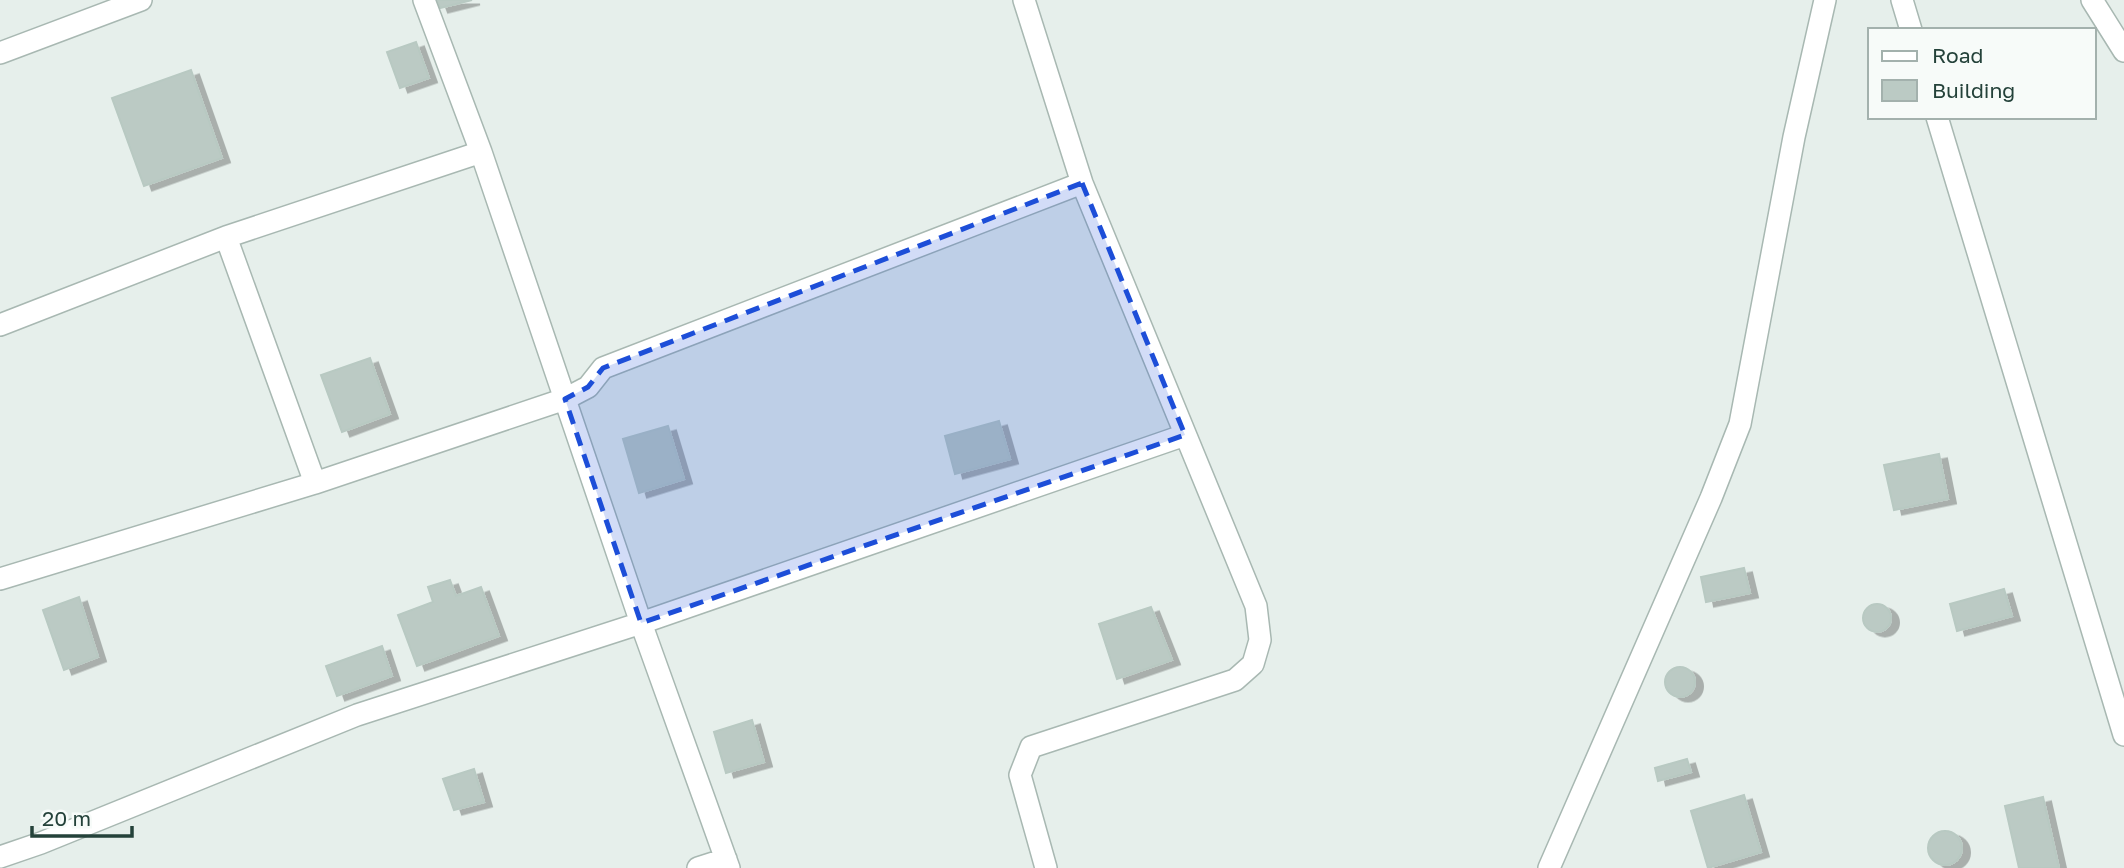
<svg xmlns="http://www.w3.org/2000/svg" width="2124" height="868" font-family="'Golos Text',sans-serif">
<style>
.building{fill:#bbcac4;stroke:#b8c9c2;stroke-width:2;filter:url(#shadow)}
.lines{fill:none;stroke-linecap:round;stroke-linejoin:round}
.minor-casing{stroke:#a8b8b2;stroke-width:24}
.minor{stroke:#fff;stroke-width:21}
.marked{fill:#1d4ed8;fill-opacity:0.2;stroke:#1d4ed8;stroke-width:5;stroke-dasharray:14 9;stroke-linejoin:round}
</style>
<defs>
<filter id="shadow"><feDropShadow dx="8" dy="4.5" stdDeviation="0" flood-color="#0004"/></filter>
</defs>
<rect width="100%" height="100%" fill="#e6efeb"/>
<path class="building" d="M437 0H472L440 8Z
M416 42 429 78 400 88 387 52Z
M191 70 222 158 144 186 112 98Z
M370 358 390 414 342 432 321 375Z
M999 421 1010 459 955 474 945 436Z
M668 426 684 479 639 493 623 439Z
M1939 454 1948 499 1894 510 1884 465Z
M1744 568 1750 593 1706 602 1701 577Z
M450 580 456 596 481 587 499 636 417 666 398 615 433 602 428 587Z
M2004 589 2012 616 1957 631 1950 604Z
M79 597 98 657 64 670 43 610Z
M1863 618a14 14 0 1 1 28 0a14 14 0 1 1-28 0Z
M1151 607 1172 660 1117 679 1099 624Z
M382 646 392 676 337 696 326 666Z
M1665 682a15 15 0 1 1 30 0a15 15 0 1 1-30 0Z
M752 720 764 762 726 773 714 732Z
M1687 759 1691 772 1658 781 1655 768Z
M474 769 484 802 454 810 443 779Z
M1744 795 1761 852 1708 868 1691 811Z
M2043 797 2059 868H2019L2005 806Z
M1928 848a17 17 0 1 1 34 0a17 17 0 1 1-34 0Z"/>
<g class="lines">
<g class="minor-casing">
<path id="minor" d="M424 0 481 152 641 623 729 868
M1024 0 1082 183 1256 606 1260 640 1253 664 1235 680 1031 747 1020 775 1046 868
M1902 0 1911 30
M2092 0 2124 51
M0 53 141 0
M1937 117 2124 735
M481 152 226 237 315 483 565 399 588 387 603 368 1082 183
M0 325 226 237
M0 579 315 483
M0 857 41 843 357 715 641 623 1185 435
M698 868 726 859
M1549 868 1711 498 1740 424 1794 137 1825 0"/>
</g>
<use href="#minor" class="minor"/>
</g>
<path class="marked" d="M1082 183 1185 435 641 623 565 399 588 387 603 368Z"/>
<rect x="1868" y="28" width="228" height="91" fill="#f7fbf9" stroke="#a3b1ad" stroke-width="2"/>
<rect x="1882" y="51" width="35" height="10" fill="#ffffff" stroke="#a3b1ad" stroke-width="2"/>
<text x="1932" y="63" font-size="21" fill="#24423a">Road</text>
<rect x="1882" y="80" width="35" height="21" fill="#bbcac4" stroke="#a3b1ad" stroke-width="2"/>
<text x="1932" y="98" font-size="21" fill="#24423a">Building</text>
<path d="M32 826v10h100v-10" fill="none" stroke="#24423a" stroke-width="3.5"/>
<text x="42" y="826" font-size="21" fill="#24423a" stroke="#f7fbf9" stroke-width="5" paint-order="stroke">20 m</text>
</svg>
